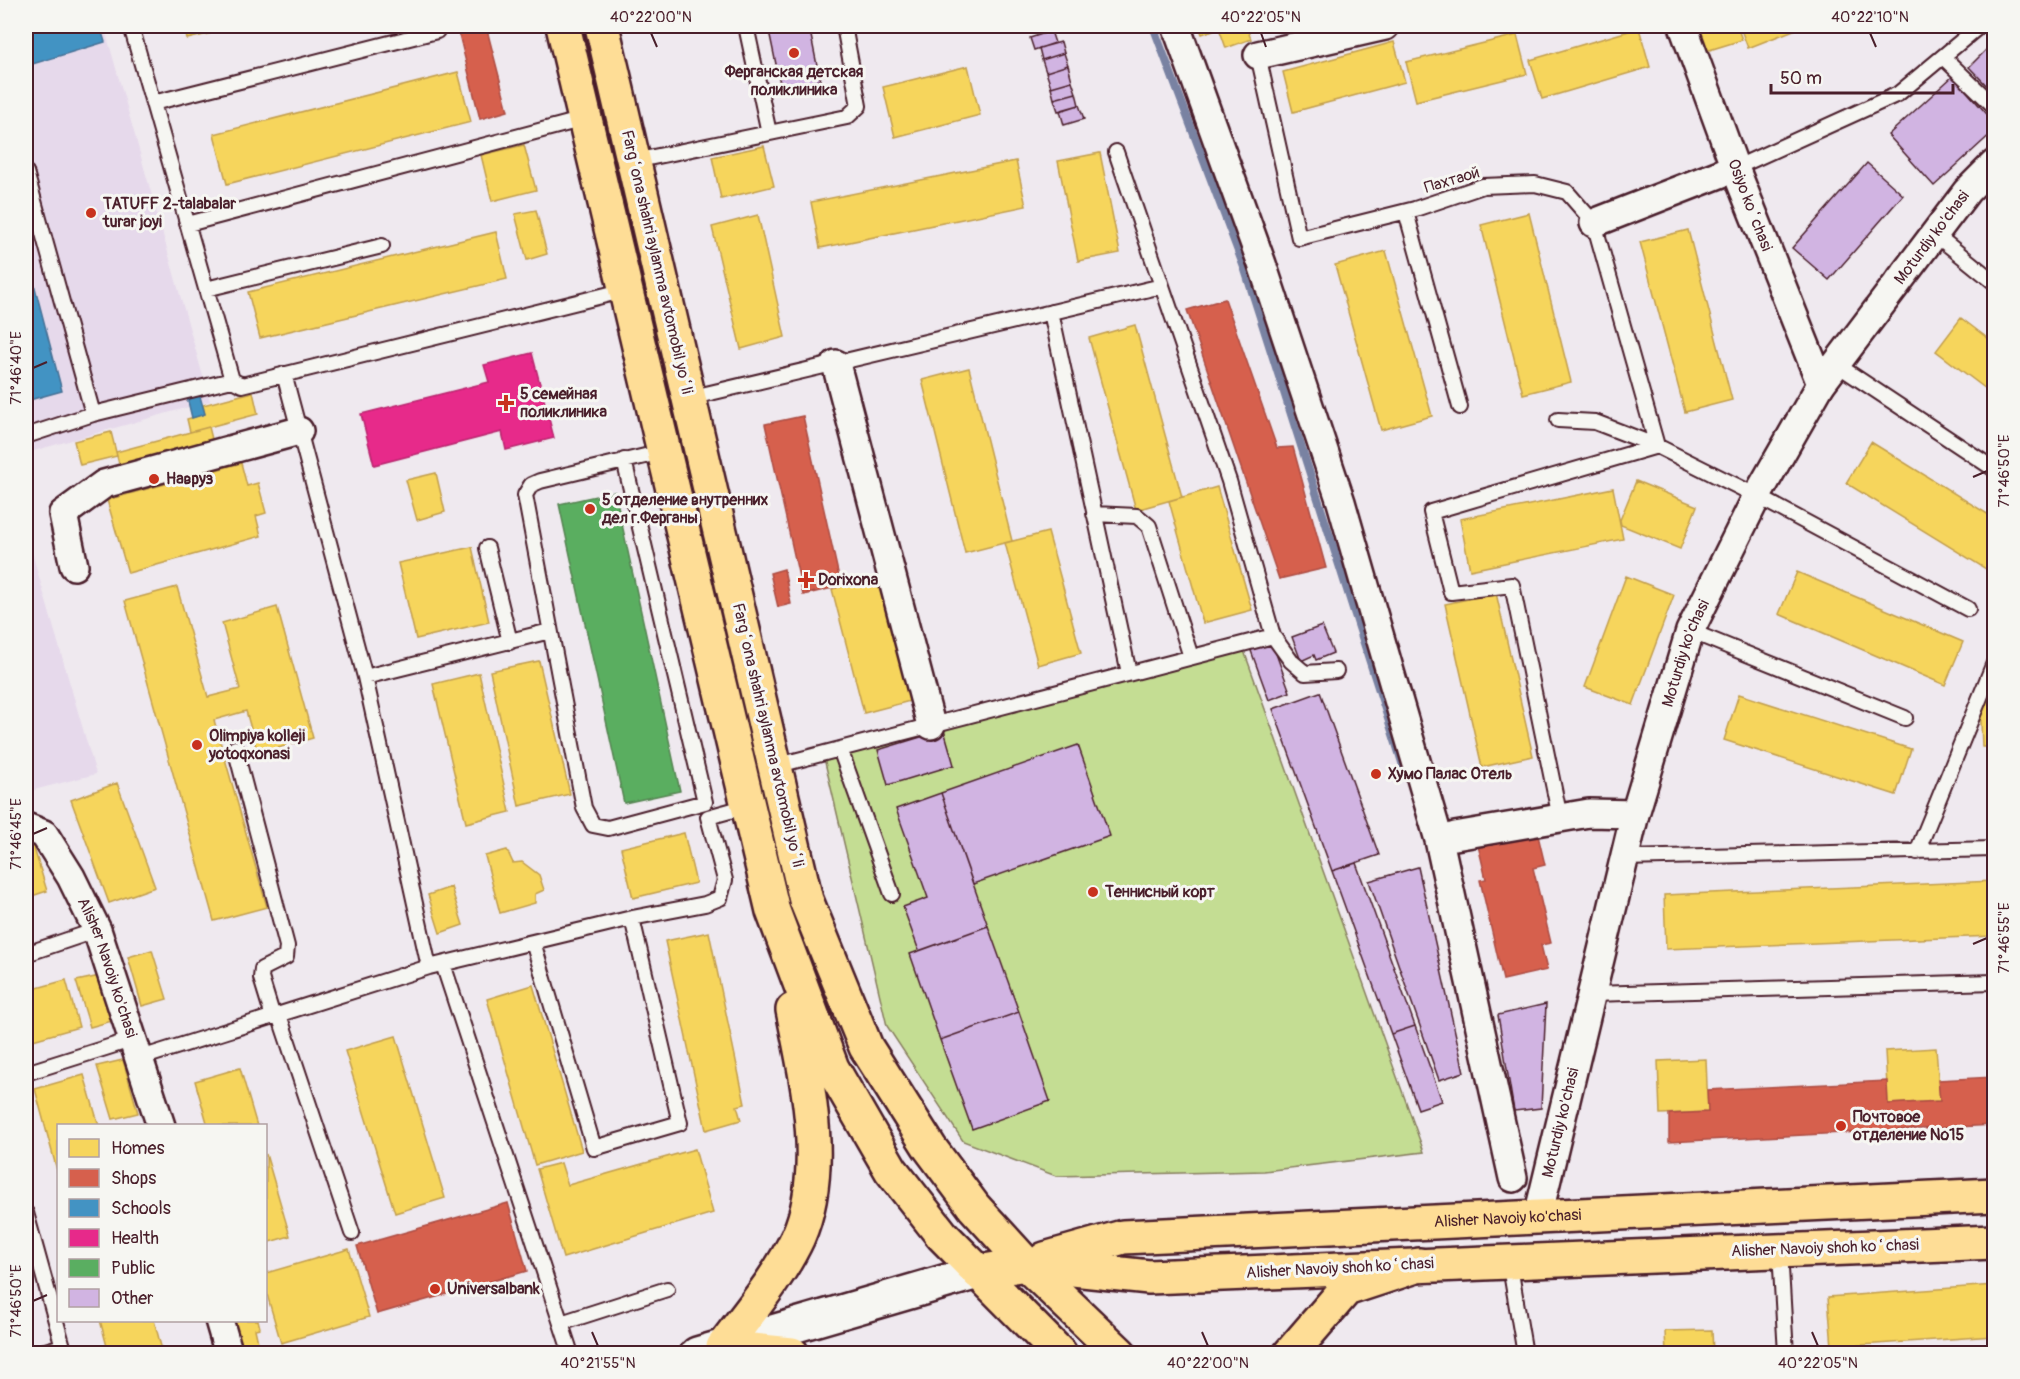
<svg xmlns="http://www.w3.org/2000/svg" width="2020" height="1379" font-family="Pangolin,sans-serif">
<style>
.built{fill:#e6d9eb}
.green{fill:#c4dd93;stroke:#877e5f;stroke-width:1.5}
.homes{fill:#f6d55c;stroke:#c29e4d;stroke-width:1.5}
.shops{fill:#d6604d;stroke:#ac4c43;stroke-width:1.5}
.schools{fill:#4393c3;stroke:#457095;stroke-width:1.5}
.health{fill:#e7298a;stroke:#b8266e;stroke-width:1.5}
.public{fill:#5aae61;stroke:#558351;stroke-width:1.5}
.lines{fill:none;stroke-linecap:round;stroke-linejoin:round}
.stream{stroke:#7982a2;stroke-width:8}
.building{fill:#d1b4e2;stroke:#4a1f2b;stroke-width:1.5}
.lane-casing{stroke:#4a1f2b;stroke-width:18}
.street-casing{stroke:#4a1f2b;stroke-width:32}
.secondary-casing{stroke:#4a1f2b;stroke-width:38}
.primary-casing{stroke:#4a1f2b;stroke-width:38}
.highway-casing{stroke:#4a1f2b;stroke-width:38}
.lane{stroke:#f6f6f2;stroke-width:14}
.street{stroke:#f6f6f2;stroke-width:27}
.secondary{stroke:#f6f6f2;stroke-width:33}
.primary{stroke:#fedd96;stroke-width:33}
.highway{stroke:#fedd96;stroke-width:33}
.ticks{fill:none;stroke:#4a1f2b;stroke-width:2}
.poi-dot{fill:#c8321e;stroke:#f6f6f2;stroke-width:2}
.labels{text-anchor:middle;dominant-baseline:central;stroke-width:6;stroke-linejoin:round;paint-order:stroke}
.poi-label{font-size:16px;font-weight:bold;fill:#4a1f2b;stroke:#f6f6f2;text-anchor:start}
.street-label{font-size:16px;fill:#4a1f2b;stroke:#f6f6f2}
.neatline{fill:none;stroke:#4a1f2b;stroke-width:2}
.ticks-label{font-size:15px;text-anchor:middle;fill:#4a1f2b}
</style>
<rect width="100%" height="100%" fill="#efe9ef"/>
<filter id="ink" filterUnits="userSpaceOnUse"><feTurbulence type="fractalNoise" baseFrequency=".0167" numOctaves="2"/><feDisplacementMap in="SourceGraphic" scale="12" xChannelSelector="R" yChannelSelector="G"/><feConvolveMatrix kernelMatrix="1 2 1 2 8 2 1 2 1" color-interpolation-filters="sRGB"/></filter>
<g filter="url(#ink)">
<path class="built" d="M26 26H104L210 401 26 453Z
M26 532 96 774 26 792Z"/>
<path class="green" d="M1243 648 1424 1152 1264 1171 1056 1176 963 1141 887 1026 824 758Z"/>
<path class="homes" d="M184 26H241L187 39Z
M1199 26H1246L1251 39 1226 48 1219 28 1202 34Z
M1695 26H1737L1742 40 1703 52Z
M1743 26H1804L1748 48 1740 27Z
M1639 28 1650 67 1542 99 1530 60Z
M1517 35 1527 74 1416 101 1406 62Z
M1394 42 1405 82 1293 112 1283 72Z
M968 66 980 115 895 137 883 87Z
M458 72 471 122 227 184 214 134Z
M524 145 536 190 492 201 481 155Z
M764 146 774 186 721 199 712 157Z
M1100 153 1120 253 1078 261 1058 161Z
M1016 161 1026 206 820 248 811 202Z
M536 210 547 254 527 260 515 214Z
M1529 213 1571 382 1523 394 1481 225Z
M758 215 785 337 741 349 712 227Z
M1688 230 1732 400 1685 412 1640 242Z
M496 232 507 279 260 338 248 292Z
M1386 251 1432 416 1381 430 1335 265Z
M1961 318 1994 343V395L1936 351Z
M1135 325 1182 497 1136 510 1089 338Z
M969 368 1012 541 965 553 922 380Z
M253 392 258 414 190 432 187 419 205 414 203 405Z
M209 427 214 447 121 472 116 452Z
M111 432 117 456 80 465 74 441Z
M1871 442 1994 518V574L1846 483Z
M241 463 247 486 258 483 266 513 256 516 261 536 128 573 107 500Z
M436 473 445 512 417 520 406 480Z
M1636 481 1697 506 1680 549 1621 525 1620 520Z
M1217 487 1252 610 1203 623 1169 501Z
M1613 488 1623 539 1470 570 1460 519Z
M1048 532 1081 653 1038 665 1005 543Z
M472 547 489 622 416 639 398 563Z
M1797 572 1963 642 1945 685 1779 614Z
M1626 576 1674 595 1633 705 1585 687Z
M878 577 910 701 864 713 832 589Z
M177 587 208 697 240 689 222 623 277 607 313 738 258 754 246 711 214 720 267 907 214 921 125 601Z
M1496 593 1533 756 1482 767 1445 604Z
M539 661 570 794 519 806 490 671Z
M479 673 510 812 466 823 433 684Z
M1739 694 1911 749 1896 795 1724 740Z
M1994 697V747H1982L1980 698Z
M117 783 155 887 109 903 71 800Z
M684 833 696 883 633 898 621 848Z
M33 845 47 891 26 898V847Z
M507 850 513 863 522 862 539 875 544 890 535 894V903L500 913 485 856Z
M1994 881V936L1666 949 1664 895Z
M451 887 463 925 440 933 428 895Z
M709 932 745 1104 737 1106 741 1120 706 1130 665 941Z
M152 950 167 999 142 1006 128 957Z
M100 976 112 1021 90 1027 76 981Z
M66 980 79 1027 26 1042V991Z
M533 985 582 1151 535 1165 487 999Z
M396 1036 445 1198 395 1213 345 1051Z
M1936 1048 1940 1101 1888 1104 1885 1051Z
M1706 1059 1708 1112 1660 1114 1658 1061Z
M123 1060 138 1113 113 1119 97 1066Z
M240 1068 257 1126H208L195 1081Z
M84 1075 99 1126H58V1174L35 1089Z
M695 1149 713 1213 563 1258 537 1169 561 1163 568 1185Z
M266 1154 290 1236 266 1243Z
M349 1249 369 1317 281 1343 266 1291V1273Z
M1994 1285V1336L1832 1347 1828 1297Z
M100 1320H154L163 1354H109Z
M232 1320H258L260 1328 255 1329 259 1347 240 1352Z
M1712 1330 1713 1354H1666L1665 1331Z"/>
<path class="shops" d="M457 26H486L508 111 480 119Z
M1225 299 1277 448 1293 447 1326 568 1279 579 1187 310Z
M803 416 841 586 803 595 765 424Z
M784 569 791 604 778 607 770 573Z
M1535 823 1545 865 1533 868 1551 943 1541 945 1547 970 1503 980 1480 880 1486 879 1476 837Z
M1994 1077V1125L1669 1142V1114L1708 1112 1707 1090 1887 1081 1888 1104 1940 1101 1938 1080Z
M508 1203 527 1271 377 1314 357 1246Z"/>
<path class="schools" d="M26 26H100L105 42 26 66Z
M26 253 62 391 26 401Z
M199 393 205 414 192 418 187 397Z"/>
<path class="health" d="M532 353 554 438 506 450 502 432 374 465 361 414 489 382 484 365Z"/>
<path class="public" d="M615 492 680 791 624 803 559 504Z"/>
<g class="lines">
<path class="stream" d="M1153 26 1245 270 1405 772"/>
</g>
<path class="building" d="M768 26H809L820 80 781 88Z
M1051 31 1055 43 1034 50 1030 38Z
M1061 42 1064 53 1042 60 1039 48Z
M1994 42V93L1969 67Z
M1064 53 1068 65 1046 72 1042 60Z
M1068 65 1072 81 1051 87 1046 72Z
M1953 76 1994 122V131L1934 186 1888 135Z
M1072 81 1076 93 1054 99 1051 87Z
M1076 93 1079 105 1058 111 1054 99Z
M1079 105 1084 119 1064 125 1060 111Z
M1867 163 1903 195 1829 280 1792 248Z
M1322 626 1333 653 1316 660 1314 655 1301 661 1292 637Z
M1271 640 1290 692 1269 700 1250 648Z
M1320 692 1379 855 1332 871 1273 709Z
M944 730 954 765 888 785 878 750Z
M1078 745 1110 836 973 884 941 793Z
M941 793 988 926 919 951 903 907 928 898 896 809Z
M1356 863 1415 1026 1391 1034 1332 871Z
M1418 867 1464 1072 1439 1080 1369 881Z
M988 926 1019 1012 940 1040 910 954Z
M1546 1004 1541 1108 1514 1111 1498 1015Z
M1019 1012 1050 1101 972 1129 940 1040Z
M1415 1026 1442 1101 1418 1109 1391 1034Z"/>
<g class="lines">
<g class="lane-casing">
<path id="lane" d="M131 26 232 380 242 385 626 290
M746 26 769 133
M1258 55 1299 238 1415 209 1483 186 1535 184 1567 192 1594 223 1657 446
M1943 57 1994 106
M153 103 437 31
M634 161 847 117 859 106 844 26
M1735 168 1898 94 1977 28
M26 172 93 414
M1406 212 1460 407
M188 224 584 119
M1936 235 1994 282
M206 289 382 246
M1051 312 1129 673
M1836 364 1994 469
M284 374 365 677 429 967
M689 398 1162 286
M1558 420 1595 422 1657 446
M26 436 93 414 232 380
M624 460 705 802 608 828 593 825 584 808 525 495 531 485 540 481 662 452
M1094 514 1137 516 1149 526 1191 657
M487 548 510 642
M1690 631 1905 718
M1273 636 1291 661 1305 673 1336 671
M365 677 550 631
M235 748 287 946 286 957 262 969 261 978 273 1017
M840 749 892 894
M775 766 1273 636 1229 481 1116 152
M1560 818 1512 585 1451 592 1431 512 1657 446 1757 496 1968 609
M1917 852 1994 663
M1624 858 1994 849
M533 942 594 1148 680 1123 632 918
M26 954 97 930
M443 964 571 1354
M1592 994 1994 982
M279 1015 352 1233
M141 1058 429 967 632 918 705 904 720 898 725 880 708 817 748 806
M26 1073 134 1039
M26 1213 65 1354
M1780 1251 1786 1354
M1509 1261 1525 1354
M561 1323 667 1289
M35 1354 63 1346"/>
</g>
<g class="street-casing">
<g id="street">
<path d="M1176 26 1262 264 1341 502 1368 596 1439 840 1513 1178"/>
<path d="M1683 26 1735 168 1821 384"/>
<path d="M1258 55 1385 26"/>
<path d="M1594 223 1735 168"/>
<path d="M836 364 931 725"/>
<path d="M74 566 63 514 104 484 299 431"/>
<path id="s1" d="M26 827 44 834 71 877 97 930 161 1126"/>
<path d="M1455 836 1589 813 1635 814"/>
<path id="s2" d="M1538 1216 1635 814 1690 631 1757 496 1821 384 1967 191 1994 164"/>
<path d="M219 1320 229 1354"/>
</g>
</g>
<g class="secondary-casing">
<path id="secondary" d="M697 1354 978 1272"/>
</g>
<g class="primary-casing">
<g id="primary">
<path id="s3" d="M1045 1259 1123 1237 1994 1195"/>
<path d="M978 1272 1026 1264 1149 1277 1994 1242"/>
</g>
</g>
<g class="highway-casing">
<path id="highway" d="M563 26 773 911 832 1068 891 1170 942 1235 1060 1354
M602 26 806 900 866 1047 930 1148 974 1207 1026 1264 1120 1354
M723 1347C749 1312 780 1276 798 1237 828 1169 807 1080 793 1010
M723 1347 792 1354
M1290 1354 1346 1289 1419 1265"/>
</g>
<use href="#lane" class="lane"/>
<use href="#street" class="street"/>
<use href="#secondary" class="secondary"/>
<use href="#primary" class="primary"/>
<use href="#highway" class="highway"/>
</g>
</g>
<path class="ticks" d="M651 33 657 47M1261 33 1266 47M1870 33 1876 47M33 368 47 362M1973 477 1987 471M33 834 47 828M1973 944 1987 938M33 1301 47 1295M592 1332 598 1346M1202 1332 1208 1346M1812 1332 1818 1346"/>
<g class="poi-dot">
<circle cx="794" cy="53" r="6"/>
<circle cx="91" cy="213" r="6"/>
<path d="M503 394h6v6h6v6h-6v6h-6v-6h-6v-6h6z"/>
<circle cx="154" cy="479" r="6"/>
<circle cx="590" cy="509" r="6"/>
<path d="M803 571h6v6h6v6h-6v6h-6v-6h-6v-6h6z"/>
<circle cx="197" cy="745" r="6"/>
<circle cx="1376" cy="774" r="6"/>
<circle cx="1093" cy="892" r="6"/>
<circle cx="1841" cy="1126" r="6"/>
<circle cx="435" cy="1289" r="6"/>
</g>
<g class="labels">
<g class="poi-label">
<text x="794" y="72" text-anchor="middle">Ферганская детская<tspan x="794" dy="18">поликлиника</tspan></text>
<text x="103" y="204">TATUFF 2-talabalar<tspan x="103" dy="18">turar joyi</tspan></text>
<text x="520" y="394">5 семейная<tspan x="520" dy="18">поликлиника</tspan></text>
<text x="166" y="479">Навруз</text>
<text x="602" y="500">5 отделение внутренних<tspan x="602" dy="18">дел г.Ферганы</tspan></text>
<text x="818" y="580">Dorixona</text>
<text x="209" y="736">Olimpiya kolleji<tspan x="209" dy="18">yotoqxonasi</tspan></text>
<text x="1388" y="774">Хумо Палас Отель</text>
<text x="1105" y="892">Теннисный корт</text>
<text x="1853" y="1117">Почтовое<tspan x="1853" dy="18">отделение №15</tspan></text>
<text x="447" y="1289">Universalbank</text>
</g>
<g class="street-label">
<text transform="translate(1452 180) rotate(-17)">Пахтаой</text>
<text transform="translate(1750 205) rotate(69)">Osiyo koʻchasi</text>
<text stroke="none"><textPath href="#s2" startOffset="1068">Moturdiy ko'chasi</textPath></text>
<text transform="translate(657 262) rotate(77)">Fargʻona shahri aylanma avtomobil yoʻli</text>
<text stroke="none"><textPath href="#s2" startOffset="582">Moturdiy ko'chasi</textPath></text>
<text transform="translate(768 735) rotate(77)">Fargʻona shahri aylanma avtomobil yoʻli</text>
<text stroke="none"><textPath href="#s1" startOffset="168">Alisher Navoiy ko'chasi</textPath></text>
<text stroke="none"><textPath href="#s2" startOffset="96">Moturdiy ko'chasi</textPath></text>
<text stroke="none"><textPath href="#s3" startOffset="466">Alisher Navoiy ko'chasi</textPath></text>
<text transform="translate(1825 1248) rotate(-2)">Alisher Navoiy shoh koʻchasi</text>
<text transform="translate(1340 1268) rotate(-3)">Alisher Navoiy shoh koʻchasi</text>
</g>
</g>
<rect width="2020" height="1379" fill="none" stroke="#f6f6f2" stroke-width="66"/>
<rect x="57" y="1124" width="210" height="198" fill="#f6f6f2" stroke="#b1a0a2" stroke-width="1.5"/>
<rect x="69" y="1139" width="30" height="18" fill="#f6d55c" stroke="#b1a0a2" stroke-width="1.5"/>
<text x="111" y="1154" font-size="18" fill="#4a1f2b">Homes</text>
<rect x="69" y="1169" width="30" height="18" fill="#d6604d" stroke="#b1a0a2" stroke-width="1.5"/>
<text x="111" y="1184" font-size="18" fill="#4a1f2b">Shops</text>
<rect x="69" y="1199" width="30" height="18" fill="#4393c3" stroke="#b1a0a2" stroke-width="1.5"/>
<text x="111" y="1214" font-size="18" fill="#4a1f2b">Schools</text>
<rect x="69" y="1229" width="30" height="18" fill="#e7298a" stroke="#b1a0a2" stroke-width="1.5"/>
<text x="111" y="1244" font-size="18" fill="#4a1f2b">Health</text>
<rect x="69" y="1259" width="30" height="18" fill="#5aae61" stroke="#b1a0a2" stroke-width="1.5"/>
<text x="111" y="1274" font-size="18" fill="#4a1f2b">Public</text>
<rect x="69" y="1289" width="30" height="18" fill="#d1b4e2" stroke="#b1a0a2" stroke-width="1.5"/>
<text x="111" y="1304" font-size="18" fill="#4a1f2b">Other</text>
<path d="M1771 84v9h182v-9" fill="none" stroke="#4a1f2b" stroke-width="3"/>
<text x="1780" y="84" font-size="18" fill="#4a1f2b" stroke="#f6f6f2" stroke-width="4.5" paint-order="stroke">50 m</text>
<rect x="33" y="33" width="1954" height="1313" class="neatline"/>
<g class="ticks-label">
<text x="651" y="22">40°22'00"N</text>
<text x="1261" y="22">40°22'05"N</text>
<text x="1870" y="22">40°22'10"N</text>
<text transform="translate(16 368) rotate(-90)" y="5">71°46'40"E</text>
<text transform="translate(2004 471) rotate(-90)" y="5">71°46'50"E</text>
<text transform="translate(16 834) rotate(-90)" y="5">71°46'45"E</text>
<text transform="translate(2004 938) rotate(-90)" y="5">71°46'55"E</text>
<text transform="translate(16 1301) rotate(-90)" y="5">71°46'50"E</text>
<text x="598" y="1368">40°21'55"N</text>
<text x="1208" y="1368">40°22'00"N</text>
<text x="1818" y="1368">40°22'05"N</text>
</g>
</svg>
